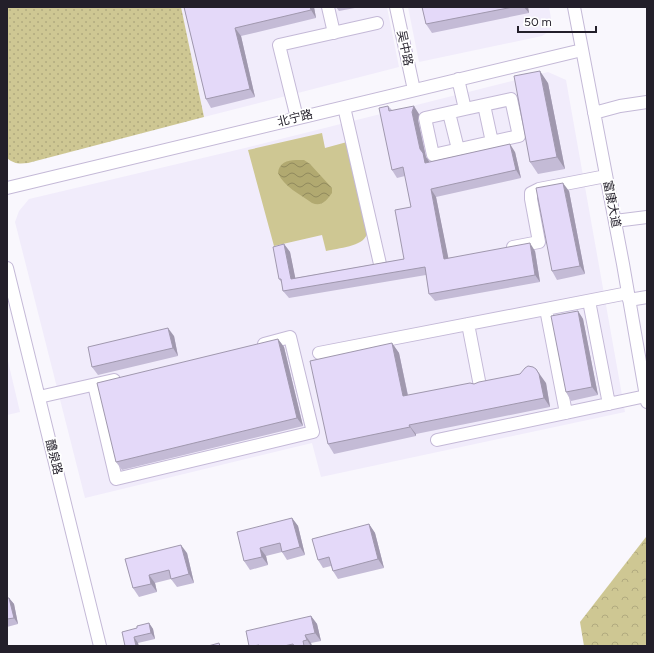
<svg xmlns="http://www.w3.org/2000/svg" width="654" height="653" font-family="Figtree,'Noto Sans SC',sans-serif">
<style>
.built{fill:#f1ecfb}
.grass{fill:url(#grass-dots)}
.forest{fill:url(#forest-crowns)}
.garden{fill:#cec793}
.water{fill:url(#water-waves)}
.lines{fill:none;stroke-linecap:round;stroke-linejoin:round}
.minor-casing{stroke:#c4b9d7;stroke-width:14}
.minor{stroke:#fff;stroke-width:12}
.wall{fill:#c4bbd6}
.shaded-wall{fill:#a098ae}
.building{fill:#e4d9f9;stroke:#a098ae}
.labels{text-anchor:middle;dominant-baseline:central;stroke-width:3.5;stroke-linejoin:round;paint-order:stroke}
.street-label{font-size:12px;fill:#231f2a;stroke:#fff}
</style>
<defs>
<pattern id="grass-dots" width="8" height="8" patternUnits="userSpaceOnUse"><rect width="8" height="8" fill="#cec793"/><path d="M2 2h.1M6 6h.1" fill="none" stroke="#b1aa7f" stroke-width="1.8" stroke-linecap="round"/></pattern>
<pattern id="forest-crowns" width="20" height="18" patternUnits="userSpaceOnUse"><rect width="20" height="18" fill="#cec793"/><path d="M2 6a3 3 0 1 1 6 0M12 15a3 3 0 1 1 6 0" fill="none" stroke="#b1aa7f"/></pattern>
<pattern id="water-waves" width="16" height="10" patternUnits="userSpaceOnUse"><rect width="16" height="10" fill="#b1a970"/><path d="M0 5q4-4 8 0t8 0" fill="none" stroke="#90895c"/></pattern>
</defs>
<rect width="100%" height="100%" fill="#f9f7fd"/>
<path class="built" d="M181 7H387L399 67 204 117Z
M408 7H549L551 18V30L542 36 419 62Z
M548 72 566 80 625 412 321 477 312 443 85 498 15 222 19 211 29 199 245 148Z
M7 357 20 412 7 415Z"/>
<path class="grass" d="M7 7H181L204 117 28 163C19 164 14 164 7 158Z"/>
<path class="forest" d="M646 537 647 538V646H584L580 622Z"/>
<path class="garden" d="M322 133 325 148 347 142 367 234C363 247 338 248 326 251L322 235 274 246 248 150Z"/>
<path class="water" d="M296 160H304L310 164 332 188V193C327 200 322 207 312 203 300 194 284 187 278 173 279 163 287 160 296 160Z"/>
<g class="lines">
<g class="minor-casing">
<path id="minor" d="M328 7 334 33
M396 7 414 90
M574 7 623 264 647 402
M458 79 465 109 511 99 519 136 433 155 425 118 465 109
M484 105 492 142
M344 107 380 264
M449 113 458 149
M594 113 620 106 647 102
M297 118 279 45 377 23
M7 188 582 50
M615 221 647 217
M513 247 539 242 531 199V193L539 189 606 176
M7 268 100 646
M629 300 647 297
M589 301 609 404
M546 309 566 413
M468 324 480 386
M319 353 628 293
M94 385 116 479 313 432 290 337 264 344
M39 397 114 380
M437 440 646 396"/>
</g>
<use href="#minor" class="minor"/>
</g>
<path class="wall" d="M184 7H314L316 18 241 36 255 97 211 108 206 99Z
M336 7H360L339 11Z
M422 7H528L529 13 432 33 426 24Z
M548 83 565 169 538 174 530 162Z
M388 106 392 110 419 114 418 120 426 157 429 162 515 152 521 178 436 197 448 258 535 251 540 282 435 301 429 294 426 275 289 298 283 291 282 283 279 279 284 244 290 252 295 278 404 259 411 207 405 176 397 178 392 170Z
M569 191 585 274 557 280 552 271Z
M578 311 583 319 598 395 571 401 566 392Z
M174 336 178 356 98 375 92 367Z
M278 339 284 347 303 426 122 470 116 462Z
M392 343 399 353 408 395 474 384 546 383 550 407 416 434V436L334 454 328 444Z
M292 518 298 526 305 555 287 560 282 552 266 556 268 565 250 570 244 561Z
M369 524 375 533 384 568 338 579 333 571 331 566 323 568 318 560Z
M187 553 194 583 177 587 171 579 155 583 157 592 139 597 133 588 125 559Z
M7 598H9L14 604 18 624 7 627Z
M311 616 317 624 321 641 311 643 312 646H249Z
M149 623 153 629 155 639 125 646Z"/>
<path class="shaded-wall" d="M310 7H314L316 18 311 10Z
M524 7H528L529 13Z
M235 28 241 36 255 97 250 89Z
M540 71 548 83 565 169 557 157Z
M414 106 419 114 418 120 426 157 429 161 431 170 425 163 420 149 412 112Z
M510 144 515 152 521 178 516 170Z
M563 183 569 191 585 274 580 266Z
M431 189 436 197 450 266 444 259Z
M530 243 535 251 540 282 535 275Z
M284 244 290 252 297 286 291 279Z
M578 311 583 319 598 395 592 387Z
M168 328 174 336 178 356 173 348Z
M278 339 284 347 303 426 297 418Z
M392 343 399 353 410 406 403 396Z
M536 369 546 383 550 407 544 398Z
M409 425 416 434V436L410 427Z
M292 518 298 526 305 555 300 547Z
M369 524 375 533 384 568 378 559Z
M181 545 187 553 194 583 189 574Z
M260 548 266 556 268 565 262 557Z
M149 575 155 583 157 592 151 584Z
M9 598 14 604 18 624 14 618Z
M311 616 317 624 321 641 315 633Z
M149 623 153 629 155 639 151 633Z
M305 635 311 643 312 646H311L307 640Z
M134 637 138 643 139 646H136Z"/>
<path class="building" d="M184 7H310L311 10 235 28 250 89 206 99Z
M422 7H513L426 24Z
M540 71 557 157 530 162 514 76Z
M388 106 389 111 414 106 412 112 420 149 423 153 425 163 510 144 516 170 431 189 444 259 530 243 535 275 429 294 425 267 283 291 281 279H279L273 247 284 244 291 279 404 259 395 210 411 207 403 167 392 170 379 108Z
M563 183 580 266 552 271 536 188Z
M578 311 592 387 566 392 551 316Z
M168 328 173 348 92 367 88 347Z
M278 339 297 418 116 462 97 383Z
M392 343 403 396 470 383 474 384 479 382 520 374 525 368 528 366 533 367 536 369 539 374 544 398 409 425 410 427 328 444 310 361Z
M292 518 300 547 282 552 280 543 260 548 262 557 244 561 237 532Z
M369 524 378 559 333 571 329 557 318 560 312 539Z
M181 545 189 574 171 579 169 570 149 575 151 584 133 588 125 559Z
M7 598H9L14 618 7 619Z
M311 616 315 633 305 635 307 640 303 641 304 646H294L293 644 284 646H260L259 645 253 646H249L246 631Z
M149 623 151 633 134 637 136 646H125L122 632 137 628V626Z
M219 643 220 646H208Z"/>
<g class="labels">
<g class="street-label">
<text transform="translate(405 48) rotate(78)">吴中路</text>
<text transform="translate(295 118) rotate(-14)">北宁路</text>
<text transform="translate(612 204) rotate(79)">富康大道</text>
<text transform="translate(54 457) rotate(76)">醴泉路</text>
</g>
</g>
<rect width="654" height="653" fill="none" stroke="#231f2a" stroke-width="16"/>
<path d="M518 26v6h78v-6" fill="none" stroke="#231f2a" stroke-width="2"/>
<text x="524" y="26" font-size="12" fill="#231f2a" stroke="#ffffff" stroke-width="3" paint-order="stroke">50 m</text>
</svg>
